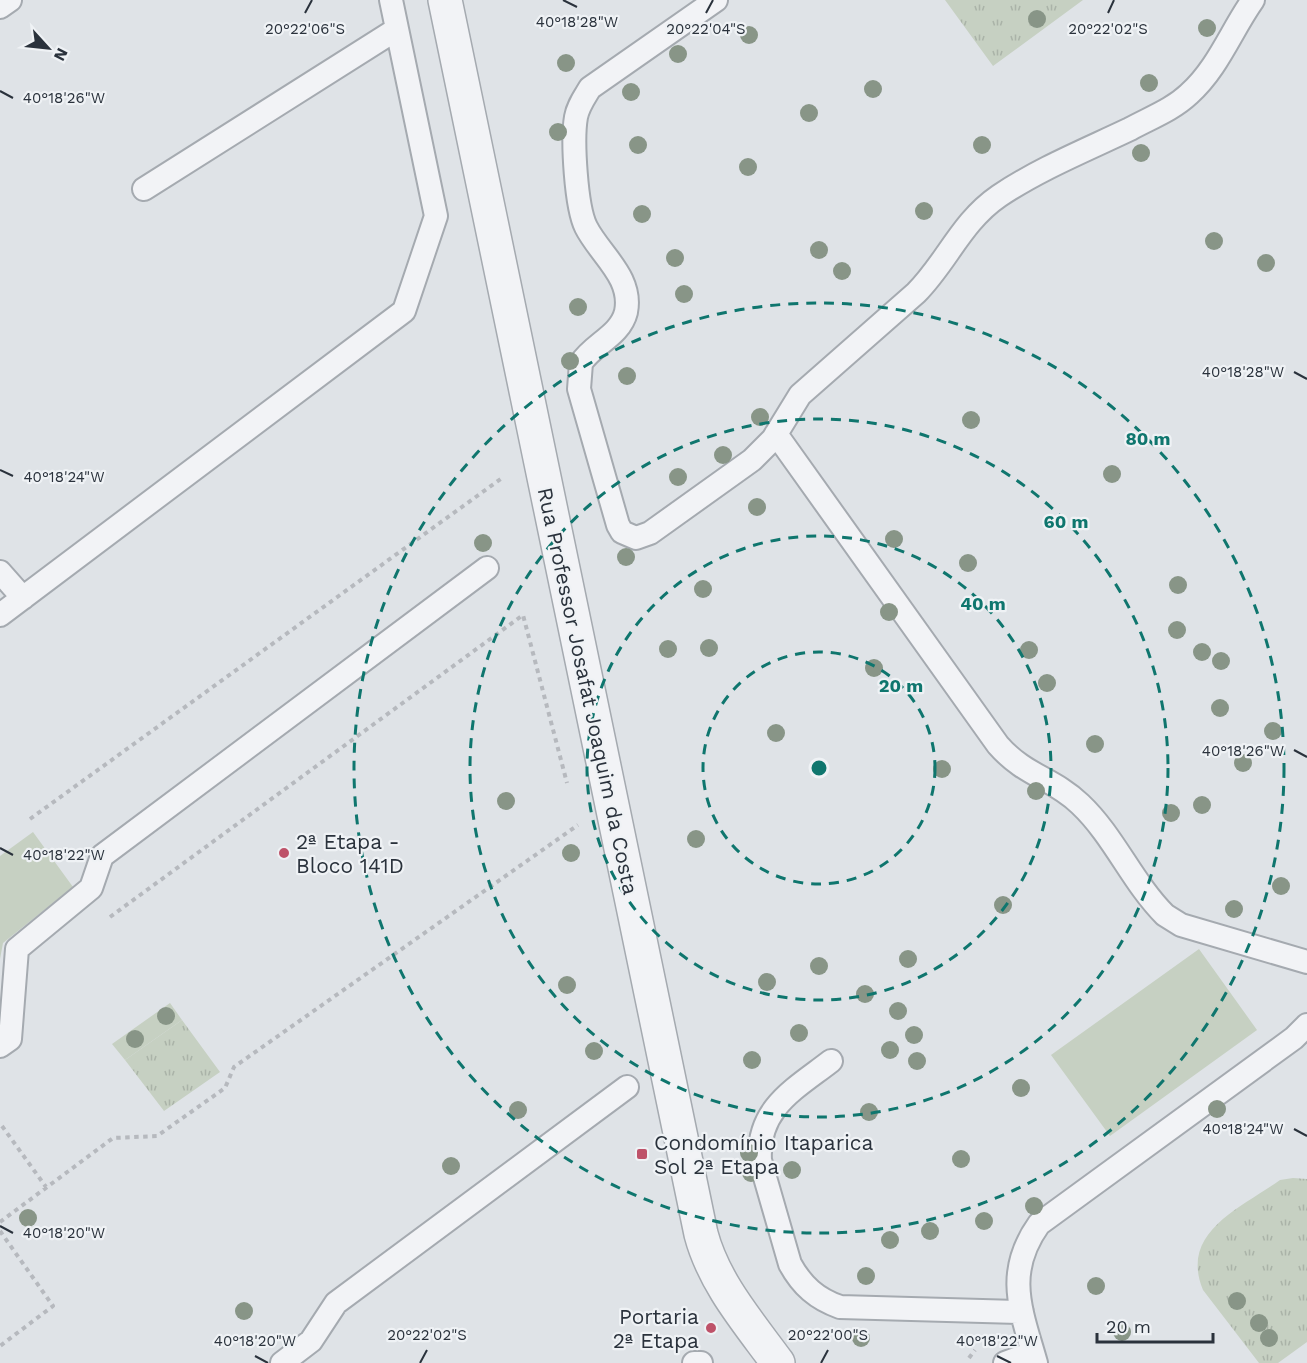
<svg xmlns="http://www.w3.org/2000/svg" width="1307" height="1363" font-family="'Work Sans',sans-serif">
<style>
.green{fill:#c6d0c2}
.park{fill:url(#park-tufts)}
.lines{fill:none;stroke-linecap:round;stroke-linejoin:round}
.service-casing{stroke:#a5aab0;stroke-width:26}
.minor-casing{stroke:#a5aab0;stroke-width:36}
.path{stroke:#b6b9be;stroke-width:4;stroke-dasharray:4.5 4.5;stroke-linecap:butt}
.service{stroke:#f2f3f6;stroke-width:22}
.minor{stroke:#f2f3f6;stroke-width:33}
.tree{fill:#889587}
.ticks{fill:none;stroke:#2a323c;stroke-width:2}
.ring{fill:none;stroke:#0f766e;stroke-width:3;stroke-dasharray:10 8}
.poi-dot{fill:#be5269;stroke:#eff2f5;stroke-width:2}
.labels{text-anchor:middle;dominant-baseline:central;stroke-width:4.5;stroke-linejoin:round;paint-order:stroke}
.street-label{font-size:21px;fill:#2a323c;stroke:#eff2f5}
.poi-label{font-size:21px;fill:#2a323c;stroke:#eff2f5;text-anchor:start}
.ticks-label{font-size:15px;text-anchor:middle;fill:#2a323c;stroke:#eff2f5;stroke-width:4.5;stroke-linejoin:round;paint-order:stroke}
.centre{fill:#0f766e;stroke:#eff2f5;stroke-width:3}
.ring-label{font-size:18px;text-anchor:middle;font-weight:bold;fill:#0f766e;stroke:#eff2f5;stroke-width:4.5;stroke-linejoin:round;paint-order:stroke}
</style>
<defs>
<pattern id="park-tufts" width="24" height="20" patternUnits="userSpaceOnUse" patternTransform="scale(1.5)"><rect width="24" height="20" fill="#c6d0c2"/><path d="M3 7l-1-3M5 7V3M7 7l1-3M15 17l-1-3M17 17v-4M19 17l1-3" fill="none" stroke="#aab3a8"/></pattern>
</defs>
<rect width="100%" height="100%" fill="#dfe3e7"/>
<path class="green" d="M33 832 73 887 3 943 0 959V856Z
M1199 949 1257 1030 1110 1136 1051 1055Z
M170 1003 182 1020 125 1060 112 1044Z"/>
<path class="park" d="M945 0H1083L993 66Z
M182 1020 220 1072 164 1111 125 1060Z
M1293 1178 1307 1179V1342L1278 1363H1259L1203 1290C1179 1232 1241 1208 1280 1180Z"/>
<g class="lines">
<g class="service-casing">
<path id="service" d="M716 0 590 88C584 98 578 106 576 117 572 140 576 207 586 227 600 255 633 277 626 312 620 336 593 344 581 363L579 389 618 525 622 532 636 538 650 533 752 460 773 439 800 395 916 293C947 262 961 222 999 196 1039 169 1086 150 1130 129 1150 118 1172 110 1189 94 1218 68 1231 31 1253 0
M0 7 10 0
M144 189 397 29
M776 434 998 745C1025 776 1053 778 1080 804 1114 836 1132 882 1165 915L1181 925 1307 962
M0 572 23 598
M0 615 404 311 436 216 391 0
M0 1046 10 1039 17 949 91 888 102 856 487 568
M831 1061C795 1089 757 1108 760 1160L790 1264C802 1286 817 1299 840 1307L1022 1312
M282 1363 311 1341 336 1303 627 1087
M694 1363H701
M1005 1363 1021 1357 1034 1358 1026 1363
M1036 1363C1021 1310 1004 1273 1039 1224L1294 1038 1307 1025"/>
</g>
<g class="minor-casing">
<path id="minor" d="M445 0 701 1234C714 1283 748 1322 778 1363"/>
</g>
<path class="path" d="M30 819 502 478
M110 917 523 615 567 783
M2 1126 46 1187
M0 1222 113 1138 157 1136 225 1088 234 1067 578 825
M0 1231 53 1306 0 1346
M969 1358 975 1350"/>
<use href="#service" class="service"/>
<use href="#minor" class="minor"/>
</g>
<g class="tree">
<circle cx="1037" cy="19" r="9"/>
<circle cx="1207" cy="28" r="9"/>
<circle cx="749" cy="35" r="9"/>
<circle cx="678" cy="54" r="9"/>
<circle cx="566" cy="63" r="9"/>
<circle cx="1149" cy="83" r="9"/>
<circle cx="873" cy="89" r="9"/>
<circle cx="631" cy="92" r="9"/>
<circle cx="809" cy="113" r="9"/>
<circle cx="558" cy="132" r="9"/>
<circle cx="638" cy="145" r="9"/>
<circle cx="982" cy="145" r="9"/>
<circle cx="1141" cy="153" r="9"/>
<circle cx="748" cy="167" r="9"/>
<circle cx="924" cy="211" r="9"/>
<circle cx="642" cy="214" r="9"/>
<circle cx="1214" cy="241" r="9"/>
<circle cx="819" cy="250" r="9"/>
<circle cx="675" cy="258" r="9"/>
<circle cx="1266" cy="263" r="9"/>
<circle cx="842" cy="271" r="9"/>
<circle cx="684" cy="294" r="9"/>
<circle cx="578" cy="307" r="9"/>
<circle cx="570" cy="361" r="9"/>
<circle cx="627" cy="376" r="9"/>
<circle cx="760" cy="417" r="9"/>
<circle cx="971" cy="420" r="9"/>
<circle cx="723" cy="455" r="9"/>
<circle cx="1112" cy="474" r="9"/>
<circle cx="678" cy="477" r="9"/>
<circle cx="757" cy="507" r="9"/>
<circle cx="894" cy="539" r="9"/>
<circle cx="483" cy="543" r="9"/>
<circle cx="626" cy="557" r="9"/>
<circle cx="968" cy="563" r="9"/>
<circle cx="1178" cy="585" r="9"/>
<circle cx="703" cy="589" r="9"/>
<circle cx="889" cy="612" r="9"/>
<circle cx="1177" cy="630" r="9"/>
<circle cx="709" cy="648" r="9"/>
<circle cx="668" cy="649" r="9"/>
<circle cx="1029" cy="650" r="9"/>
<circle cx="1202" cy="652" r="9"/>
<circle cx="1221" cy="661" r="9"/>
<circle cx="874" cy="668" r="9"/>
<circle cx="1047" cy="683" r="9"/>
<circle cx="1220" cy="708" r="9"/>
<circle cx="1273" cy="731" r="9"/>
<circle cx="776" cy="733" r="9"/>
<circle cx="1095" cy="744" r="9"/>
<circle cx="1243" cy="763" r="9"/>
<circle cx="942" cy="769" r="9"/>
<circle cx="1036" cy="791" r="9"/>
<circle cx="506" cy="801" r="9"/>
<circle cx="1202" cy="805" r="9"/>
<circle cx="1171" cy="813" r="9"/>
<circle cx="696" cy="839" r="9"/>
<circle cx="571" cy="853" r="9"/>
<circle cx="1281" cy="886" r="9"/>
<circle cx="1003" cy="905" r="9"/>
<circle cx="1234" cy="909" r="9"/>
<circle cx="908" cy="959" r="9"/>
<circle cx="819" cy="966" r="9"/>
<circle cx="767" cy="982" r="9"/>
<circle cx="567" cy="985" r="9"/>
<circle cx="865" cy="994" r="9"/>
<circle cx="898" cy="1011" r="9"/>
<circle cx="166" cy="1016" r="9"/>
<circle cx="799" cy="1033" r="9"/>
<circle cx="914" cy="1035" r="9"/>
<circle cx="135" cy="1039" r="9"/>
<circle cx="890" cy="1050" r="9"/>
<circle cx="594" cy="1051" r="9"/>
<circle cx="752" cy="1060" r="9"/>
<circle cx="917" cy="1061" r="9"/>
<circle cx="1021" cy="1088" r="9"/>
<circle cx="1217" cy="1109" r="9"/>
<circle cx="518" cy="1110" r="9"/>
<circle cx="869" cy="1112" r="9"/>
<circle cx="749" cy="1153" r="9"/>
<circle cx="961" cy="1159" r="9"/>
<circle cx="451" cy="1166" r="9"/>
<circle cx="792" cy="1170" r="9"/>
<circle cx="751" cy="1173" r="9"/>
<circle cx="1034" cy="1206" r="9"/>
<circle cx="28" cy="1218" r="9"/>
<circle cx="984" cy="1221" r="9"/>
<circle cx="930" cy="1231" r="9"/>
<circle cx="890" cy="1240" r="9"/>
<circle cx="866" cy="1276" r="9"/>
<circle cx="1096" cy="1286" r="9"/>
<circle cx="1237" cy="1301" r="9"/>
<circle cx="244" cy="1311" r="9"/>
<circle cx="1259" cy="1323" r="9"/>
<circle cx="1122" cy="1332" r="9"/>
<circle cx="861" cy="1338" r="9"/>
<circle cx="1269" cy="1338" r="9"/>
</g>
<path class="ticks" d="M563 0 577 7M305 13 312 0M706 13 713 0M1108 13 1114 0M0 91 13 98M1294 372 1307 379M0 470 13 476M1294 750 1307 757M0 848 13 855M1294 1129 1307 1136M0 1226 13 1233M255 1356 268 1363M997 1356 1011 1363M420 1363 427 1350M821 1363 828 1350"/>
<g class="ring">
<circle cx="819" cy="768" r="116"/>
<circle cx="819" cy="768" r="232"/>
<circle cx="819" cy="768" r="349"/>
<circle cx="819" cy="768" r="465"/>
</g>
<g class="poi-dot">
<circle cx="284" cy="853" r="6"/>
<rect x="636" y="1148" width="12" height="12" rx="3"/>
<circle cx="711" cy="1328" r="6"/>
</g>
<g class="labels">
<g class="street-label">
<text transform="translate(588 691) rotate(78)">Rua Professor Josafat Joaquim da Costa</text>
</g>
<g class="poi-label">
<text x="296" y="841">2ª Etapa -<tspan x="296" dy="24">Bloco 141D</tspan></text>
<text x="654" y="1142">Condomínio Itaparica<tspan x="654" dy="24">Sol 2ª Etapa</tspan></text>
<text x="699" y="1316" text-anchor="end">Portaria<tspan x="699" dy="24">2ª Etapa</tspan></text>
</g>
</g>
<g class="ticks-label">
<text x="577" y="27">40°18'28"W</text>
<text x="305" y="34">20°22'06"S</text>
<text x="706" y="34">20°22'04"S</text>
<text x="1108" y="34">20°22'02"S</text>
<text x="64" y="103">40°18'26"W</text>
<text x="1243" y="377">40°18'28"W</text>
<text x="64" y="482">40°18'24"W</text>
<text x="1243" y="756">40°18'26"W</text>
<text x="64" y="860">40°18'22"W</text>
<text x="1243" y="1134">40°18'24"W</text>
<text x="64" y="1238">40°18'20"W</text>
<text x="427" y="1340">20°22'02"S</text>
<text x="828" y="1340">20°22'00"S</text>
<text x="255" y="1346">40°18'20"W</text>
<text x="997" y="1346">40°18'22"W</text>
</g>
<circle cx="819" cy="768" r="9" class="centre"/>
<g class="ring-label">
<text x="1148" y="445">80 m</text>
<text x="1066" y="528">60 m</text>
<text x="983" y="610">40 m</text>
<text x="901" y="692">20 m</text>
</g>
<g transform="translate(48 48) rotate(117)" stroke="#eff2f5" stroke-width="4.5" paint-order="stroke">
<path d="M0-4.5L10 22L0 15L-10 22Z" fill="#2a323c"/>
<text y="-9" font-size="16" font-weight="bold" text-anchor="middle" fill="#2a323c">N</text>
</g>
<path d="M1097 1333v9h116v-9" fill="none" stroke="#2a323c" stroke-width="3"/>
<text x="1106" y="1333" font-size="18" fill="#2a323c" stroke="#eff2f5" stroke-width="4.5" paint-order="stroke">20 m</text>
</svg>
